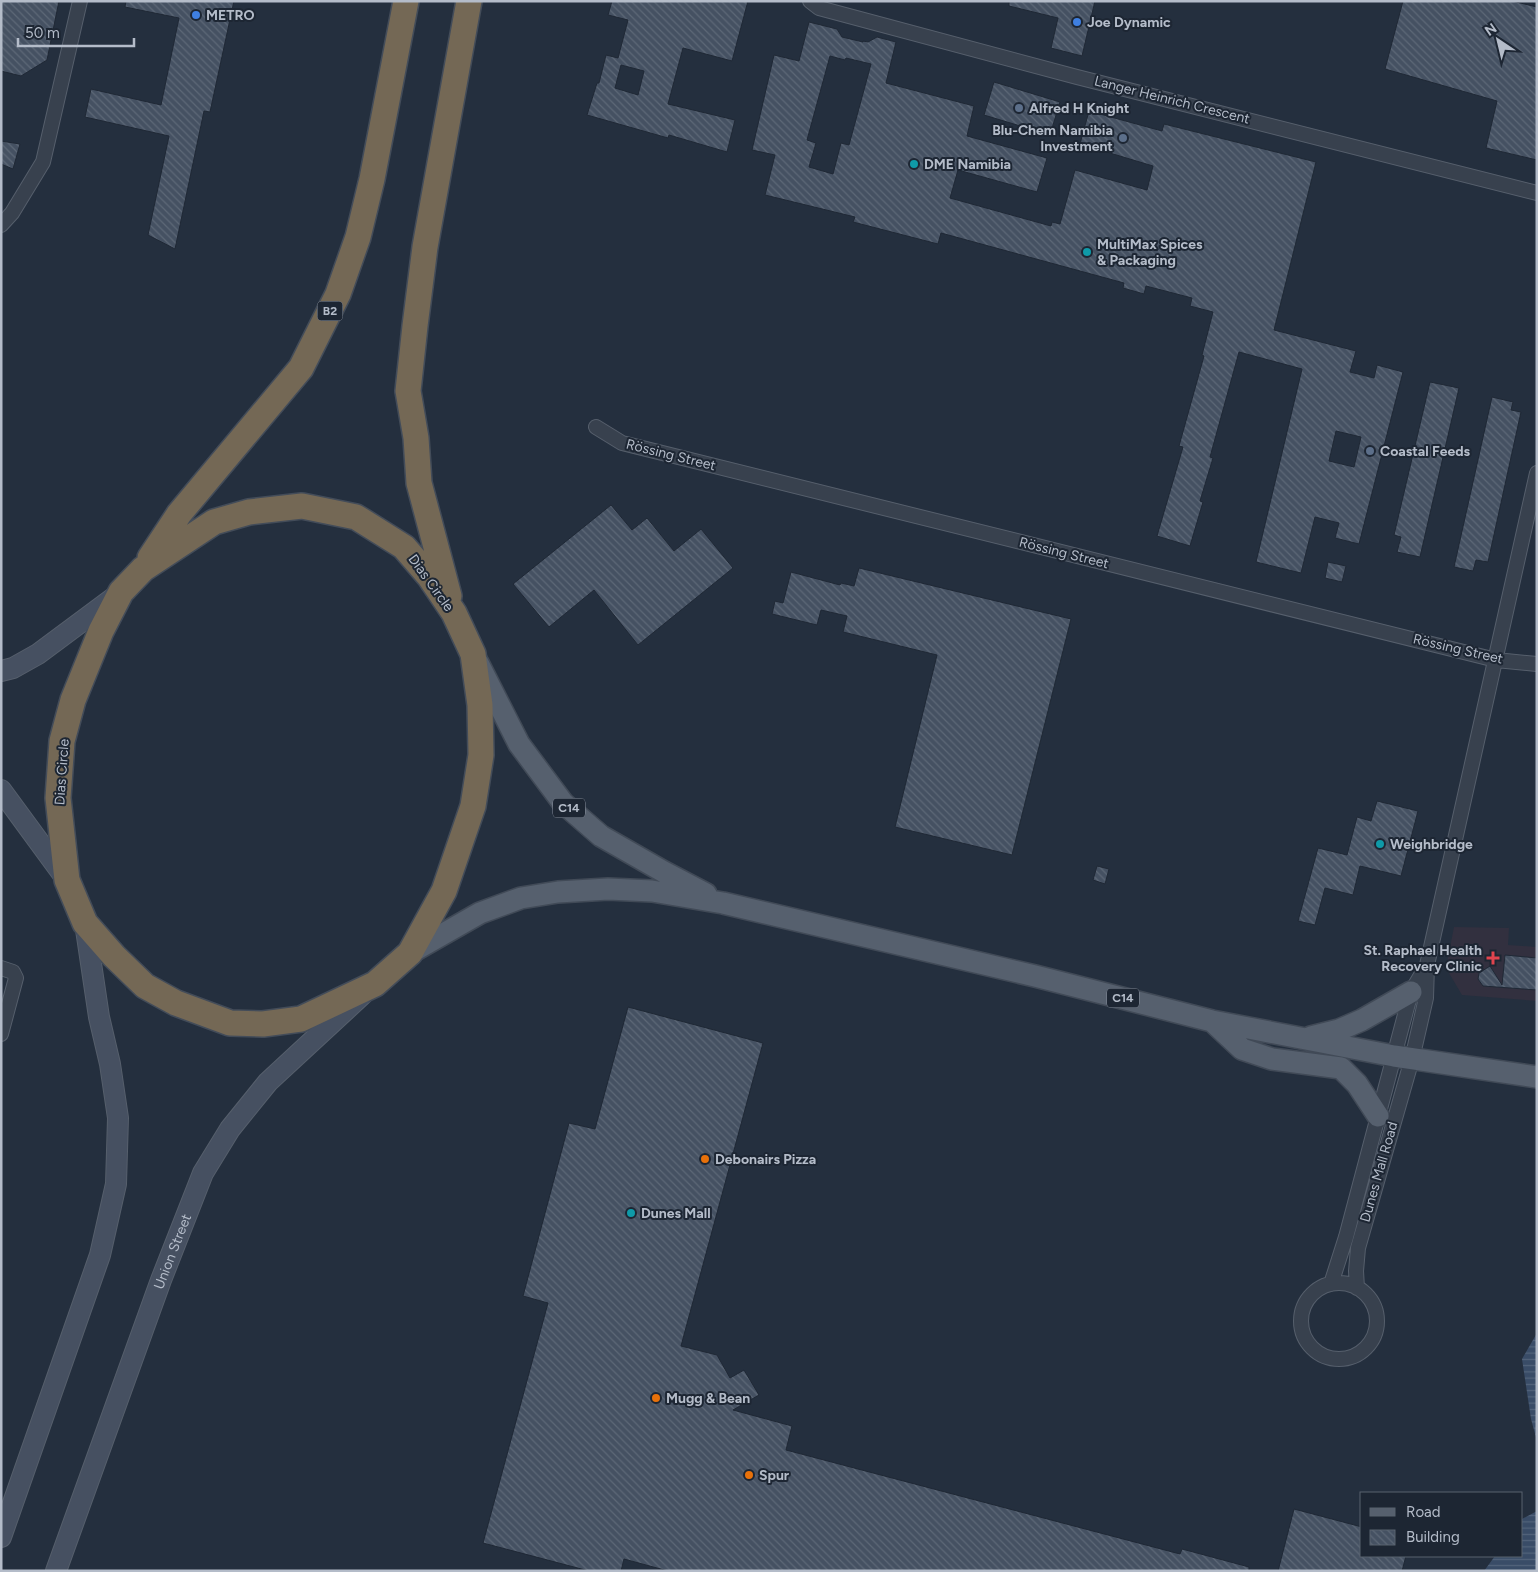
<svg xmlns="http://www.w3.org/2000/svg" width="1538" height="1572" font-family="Figtree,sans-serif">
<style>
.medical{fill:#32303f}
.water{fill:url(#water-rules)}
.building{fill:url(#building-back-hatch);stroke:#1f2835;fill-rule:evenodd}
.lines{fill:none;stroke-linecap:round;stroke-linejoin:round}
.street-casing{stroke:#565f6c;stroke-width:16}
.secondary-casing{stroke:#565f6c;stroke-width:22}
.primary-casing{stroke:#414a57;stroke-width:24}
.highway-casing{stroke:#434c59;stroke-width:28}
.street{stroke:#38414e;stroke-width:14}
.secondary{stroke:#465061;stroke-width:20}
.primary{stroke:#56606e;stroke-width:21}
.highway{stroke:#746855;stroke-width:25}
.shop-dot{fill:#3f7fe0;stroke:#1d2633;stroke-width:2}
.service-dot{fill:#5c6f8a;stroke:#1d2633;stroke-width:2}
.culture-dot{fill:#0f9aa8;stroke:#1d2633;stroke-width:2}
.health-dot{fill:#e0444e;stroke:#1d2633;stroke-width:2}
.food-dot{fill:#e8710a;stroke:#1d2633;stroke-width:2}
.labels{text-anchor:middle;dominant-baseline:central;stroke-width:4;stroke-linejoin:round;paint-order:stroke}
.shield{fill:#1d2633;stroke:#878f9c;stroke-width:1}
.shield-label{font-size:12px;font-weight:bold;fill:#b4bcc9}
.poi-label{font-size:14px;font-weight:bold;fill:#b4bcc9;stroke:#1d2633;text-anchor:start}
.street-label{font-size:14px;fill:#b4bcc9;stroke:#1d2633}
</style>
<defs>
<pattern id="water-rules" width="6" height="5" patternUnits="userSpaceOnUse" patternTransform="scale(1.25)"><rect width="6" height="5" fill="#394c67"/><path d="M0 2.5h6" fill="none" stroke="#53647b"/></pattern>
<pattern id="building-back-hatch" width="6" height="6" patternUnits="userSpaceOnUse" patternTransform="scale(1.25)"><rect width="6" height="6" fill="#455162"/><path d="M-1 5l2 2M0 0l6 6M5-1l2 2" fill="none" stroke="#5d6877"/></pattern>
</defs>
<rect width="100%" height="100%" fill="#242f3e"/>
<path class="medical" d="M1454 927 1509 928 1508 945 1537 947V1001L1462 995 1446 968Z"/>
<path class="water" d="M1537 1333V1441L1531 1419 1522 1359Z
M1537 1511V1571H1484L1495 1556H1522V1519Z"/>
<path class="building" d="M1 1H59L47 60 21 76 1 71Z
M126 1H234L210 112 204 111 175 249 148 235 169 136 85 117 91 89 161 105 179 18 125 7Z
M612 1H748L732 61 683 48 668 104 735 120 727 152 669 135 668 138 587 115 597 83H599L606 55 618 58 628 20 608 15ZM621 65 644 71 638 95 615 88Z
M1009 1H1095L1082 56 1051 48 1058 18 1009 6Z
M1403 1H1512L1537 7V160L1486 148 1497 101 1385 69Z
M809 22 837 29 842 37 863 42V41L868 42 877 37 896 42 886 83 974 106 967 136 1047 158 1037 192 958 170 950 198 1051 226 1052 222 1060 224 1075 170 1147 190 1153 166 1080 144 1089 111 1162 131 1164 124 1316 162 1274 330 1356 351 1350 372 1374 378 1377 365 1403 372 1359 544 1335 538 1339 523 1315 517 1301 573 1256 562 1302 369 1239 352 1210 457 1213 458 1200 501 1203 502 1190 546 1157 536 1183 447 1179 446 1204 356 1202 355 1213 312 1190 306 1192 298 1146 286 1144 294 1123 288 1124 283 941 233 938 244 853 222 855 217 765 195 775 155 752 150 774 55 799 61ZM830 56 845 60 846 58 871 64 849 145 841 143 833 174 809 167 816 143 807 140ZM1336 431 1361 437 1354 467 1329 461Z
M994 82 1060 102 1050 135 984 115Z
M1 141 20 144 13 169 1 164Z
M1430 382 1459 388 1420 557 1397 552 1401 537 1394 535Z
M1492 397 1513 402 1511 410 1521 412 1488 562 1476 560 1473 571 1454 567Z
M611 505 632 530 647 518 674 551 701 529 733 568 638 645 594 590 549 627 513 584Z
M1328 562 1346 566 1342 582 1325 578Z
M859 568 1071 619 1012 855 895 827 937 655 843 632 847 616 821 610 817 625 772 614 775 601 783 603 791 572 840 585 841 583 854 586Z
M1377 801 1418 811 1401 876 1360 866 1353 895 1325 888 1315 925 1298 921 1318 848 1347 855 1357 817 1371 821Z
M1097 866 1109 869 1105 884 1093 880Z
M1505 955 1537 958V990L1483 986 1478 979 1479 973 1490 966 1502 985Z
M628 1007 763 1043 681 1346 717 1355 730 1378 744 1370 759 1395 733 1410 792 1426 786 1450 1180 1554 1182 1549 1249 1567V1571H668L624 1559 621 1571H589L483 1543 548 1303 523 1296 569 1123 595 1129Z
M1294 1509 1362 1527V1556H1406L1402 1571H1278Z"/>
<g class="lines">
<g class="street-casing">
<path id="street" d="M810 1 819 8 1077 77 1537 193
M1 225 12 213 43 162 80 1
M596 427 622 443 1496 660 1537 664
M1 968 13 972 16 978 1 1034
M1301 1321a38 38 0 1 1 76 0a38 38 0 1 1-76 0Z
M1331 1284 1346 1237 1411 992 1427 965
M1357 1288 1356 1271 1358 1248 1412 1059 1426 998 1427 965 1537 473"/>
</g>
<g class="secondary-casing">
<g id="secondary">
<path d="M1 671 13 668 38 654 120 593"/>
<path d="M1 790 67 880"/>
<path d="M1 1537 100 1255 116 1184 118 1118 110 1064 99 1017 85 923"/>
<path id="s1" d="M56 1571 161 1280 203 1173 230 1129 268 1082 362 995"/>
</g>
</g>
<g class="primary-casing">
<path id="primary" d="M478 663 519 744 563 803 601 836 664 872 706 894
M410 953 480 913 521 898 558 892 608 889 652 891 723 903 1035 976 1212 1021 1394 1056 1537 1077
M1212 1021 1242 1049 1272 1059 1341 1068 1357 1084 1378 1116
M1311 1037 1339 1030 1362 1020 1411 992"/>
</g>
<g class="highway-casing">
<path id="highway" d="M302 506 356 517 404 547 429 576 454 613 473 654 480 705 481 755 473 806 444 891 410 953 375 984 301 1019 263 1024 230 1023 176 1003 145 986 114 956 85 923 67 880 58 798 62 741 73 700 101 631 121 592 143 569 214 522 249 512Z
M150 558 179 514 301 368 338 294 358 237 372 179 406 1
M449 596 419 483 416 438 408 391 415 326 425 247 469 1"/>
</g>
<use href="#street" class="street"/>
<use href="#secondary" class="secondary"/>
<use href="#primary" class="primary"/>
<use href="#highway" class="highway"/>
</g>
<g class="shop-dot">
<circle cx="196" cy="15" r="5"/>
<circle cx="1077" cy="22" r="5"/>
</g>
<g class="service-dot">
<circle cx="1019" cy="108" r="5"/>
<circle cx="1123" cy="138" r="5"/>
<circle cx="1370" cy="451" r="5"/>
</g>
<g class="culture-dot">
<circle cx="914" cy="164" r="5"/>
<circle cx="1087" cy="252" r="5"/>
<circle cx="1380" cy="844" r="5"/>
<circle cx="631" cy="1213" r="5"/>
</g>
<path class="health-dot" d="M1490.5 950.5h5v5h5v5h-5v5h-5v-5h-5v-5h5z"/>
<g class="food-dot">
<circle cx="705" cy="1159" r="5"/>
<circle cx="656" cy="1398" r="5"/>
<circle cx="749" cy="1475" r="5"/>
</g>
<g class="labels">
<g class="shield">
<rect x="317.5" y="301.5" width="25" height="19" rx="4"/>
<rect x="553" y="798.5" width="32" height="19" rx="4"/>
<rect x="1107" y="988.5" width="32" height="19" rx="4"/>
</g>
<g class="shield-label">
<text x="330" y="311">B2</text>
<text x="569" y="808">C14</text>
<text x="1123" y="998">C14</text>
</g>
<g class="poi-label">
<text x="206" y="15">METRO</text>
<text x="1087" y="22">Joe Dynamic</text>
<text x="1029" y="108">Alfred H Knight</text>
<text x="1113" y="130" text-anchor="end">Blu-Chem Namibia<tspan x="1113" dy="16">Investment</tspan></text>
<text x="924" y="164">DME Namibia</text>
<text x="1097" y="244">MultiMax Spices<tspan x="1097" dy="16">&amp; Packaging</tspan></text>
<text x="1380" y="451">Coastal Feeds</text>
<text x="1390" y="844">Weighbridge</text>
<text x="1482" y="950" text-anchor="end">St. Raphael Health<tspan x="1482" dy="16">Recovery Clinic</tspan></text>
<text x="715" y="1159">Debonairs Pizza</text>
<text x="641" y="1213">Dunes Mall</text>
<text x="666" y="1398">Mugg &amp; Bean</text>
<text x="759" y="1475">Spur</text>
</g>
<g class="street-label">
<text transform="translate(1172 100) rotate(14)">Langer Heinrich Crescent</text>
<text transform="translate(671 455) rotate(14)">Rössing Street</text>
<text transform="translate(1064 553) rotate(14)">Rössing Street</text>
<text transform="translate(431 583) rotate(54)">Dias Circle</text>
<text transform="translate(1458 649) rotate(13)">Rössing Street</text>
<text transform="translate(62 772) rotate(-86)">Dias Circle</text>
<text transform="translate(1379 1172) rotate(-74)">Dunes Mall Road</text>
<text stroke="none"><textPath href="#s1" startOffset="340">Union Street</textPath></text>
</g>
</g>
<rect width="1538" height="1572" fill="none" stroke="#b4bcc9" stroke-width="5"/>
<rect x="1360" y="1492" width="162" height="65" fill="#1d2633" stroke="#59626f"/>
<rect x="1370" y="1508" width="25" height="8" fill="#56606e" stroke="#59626f"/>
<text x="1406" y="1517" font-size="15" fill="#b4bcc9">Road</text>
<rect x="1370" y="1530" width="25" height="15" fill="url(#building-back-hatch)" stroke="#59626f"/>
<text x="1406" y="1542" font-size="15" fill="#b4bcc9">Building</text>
<g transform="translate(1498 40) rotate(325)" stroke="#1d2633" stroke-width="4" paint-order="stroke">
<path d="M0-4L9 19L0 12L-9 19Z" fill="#b4bcc9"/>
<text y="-8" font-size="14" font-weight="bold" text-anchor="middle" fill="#b4bcc9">N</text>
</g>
<path d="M18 38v8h116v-8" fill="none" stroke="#b4bcc9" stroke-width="2.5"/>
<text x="25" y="38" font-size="15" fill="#b4bcc9" stroke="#1d2633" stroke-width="4" paint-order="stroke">50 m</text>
</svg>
